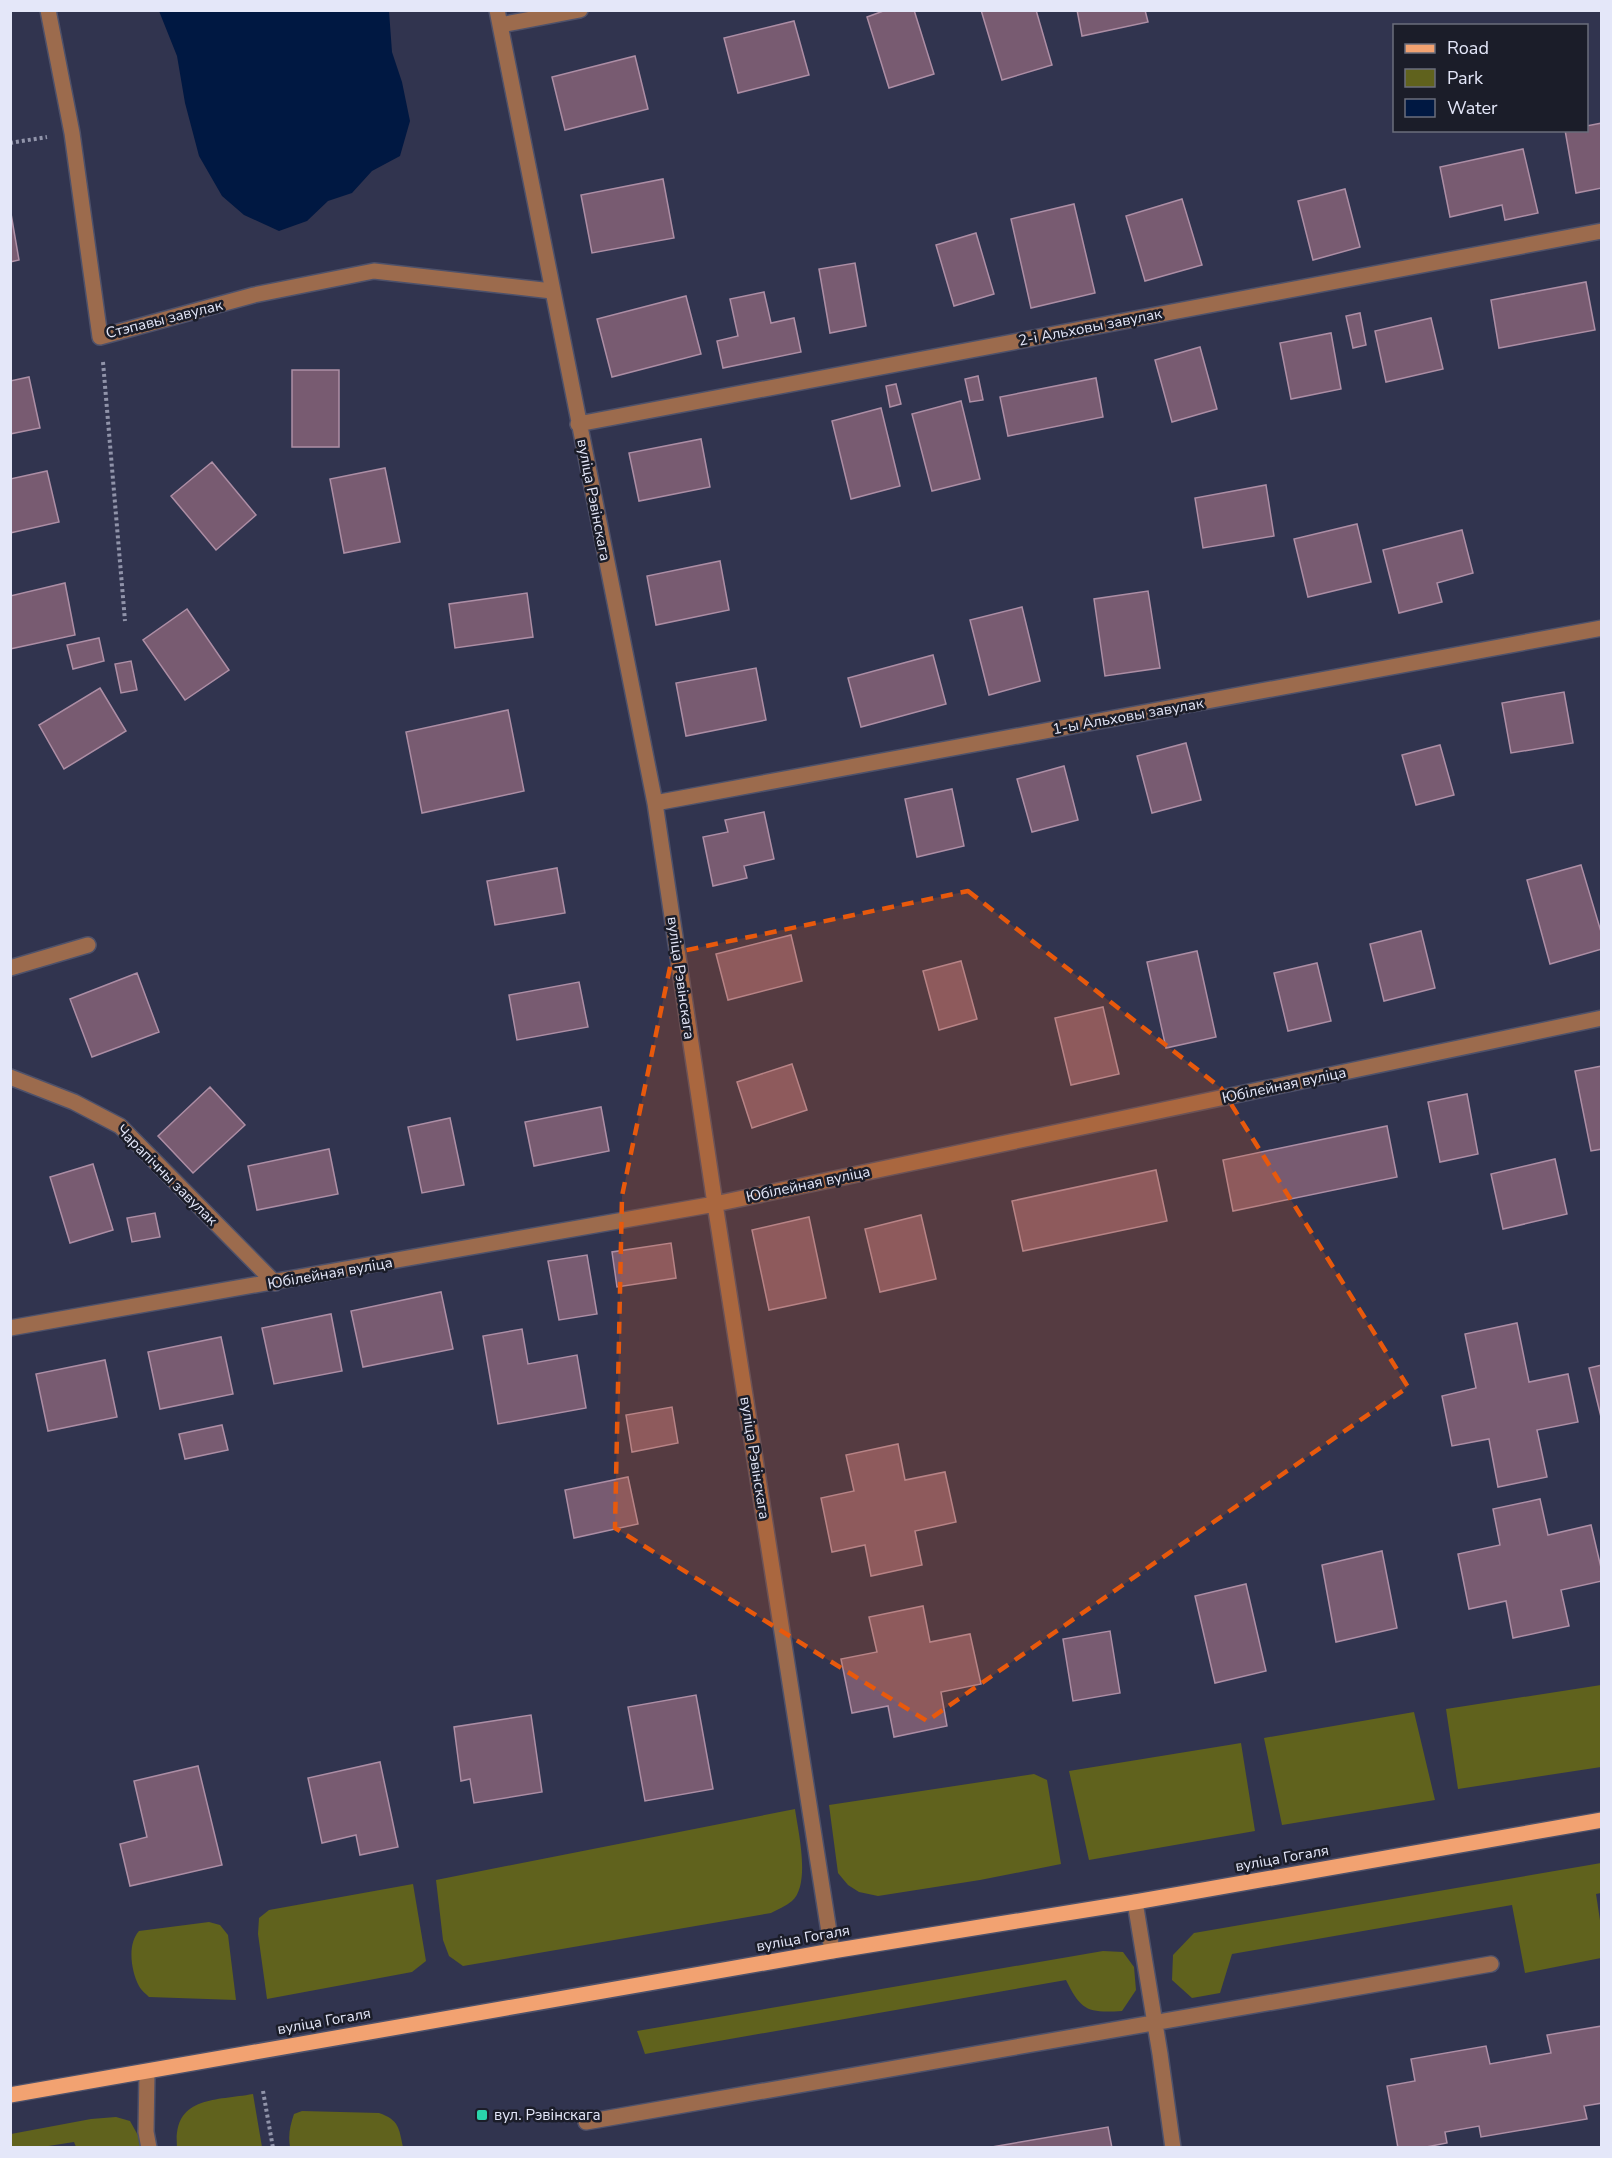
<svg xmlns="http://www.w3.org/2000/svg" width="1612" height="2158" font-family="'Nunito Sans',sans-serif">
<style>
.green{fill:#60621d}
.water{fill:#001842}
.building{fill:#785b71;stroke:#ad8ea5;stroke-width:1.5}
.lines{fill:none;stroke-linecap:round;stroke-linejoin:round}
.minor-casing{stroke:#4e516a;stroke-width:18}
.major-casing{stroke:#4e516a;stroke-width:18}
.path{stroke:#9194aa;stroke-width:4;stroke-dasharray:3 3;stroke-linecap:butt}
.minor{stroke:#9c6b4d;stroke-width:15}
.major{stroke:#f2a271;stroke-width:15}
.marked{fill:#e8590c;fill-opacity:0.2;stroke:#e8590c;stroke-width:4.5;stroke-dasharray:12 8;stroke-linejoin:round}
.poi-dot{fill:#2ad5ac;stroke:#1b1d29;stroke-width:2}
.labels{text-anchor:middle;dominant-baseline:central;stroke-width:5;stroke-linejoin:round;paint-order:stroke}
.street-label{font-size:15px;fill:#e4e7f9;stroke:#1b1d29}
.poi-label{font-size:15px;fill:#e4e7f9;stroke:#1b1d29;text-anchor:start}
</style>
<rect width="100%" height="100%" fill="#31344f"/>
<path class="green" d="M1601 1685V1767L1458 1789 1446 1709Z
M1414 1712 1435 1800 1282 1825 1264 1738Z
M1241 1743 1255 1831 1089 1860 1069 1771Z
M1034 1774 1047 1780 1061 1864 980 1880 878 1896 859 1892 848 1885 838 1873 829 1805Z
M795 1809C798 1831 811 1884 792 1901 786 1906 778 1909 771 1913L463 1966 449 1956 443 1940 436 1880Z
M1601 1863V1893L1596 1894 1601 1927V1958L1525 1973 1512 1905 1232 1954 1220 1993 1192 1998 1172 1980 1173 1955 1194 1933Z
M413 1884 426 1961 412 1972 267 1999 258 1934 259 1918 269 1910Z
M209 1922 220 1925 228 1935 236 2000 149 1997C146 1994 141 1990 139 1986 131 1971 127 1944 139 1931Z
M1103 1951 1123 1952 1134 1967 1136 1990 1122 2011C1088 2013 1081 2011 1066 1980L645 2054 637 2031Z
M253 2094 262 2147H177C173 2096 214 2101 253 2094Z
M302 2111 379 2113C399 2120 399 2128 403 2147H290C288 2135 290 2126 294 2114Z
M116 2117 130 2121 140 2139V2147H76L74 2142 42 2147H11V2134L91 2119Z"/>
<path class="water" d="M159 11H389L392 52 402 82 410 121 400 156 372 171 352 193 328 201 307 221 279 231 244 215 222 196 199 156 185 103 177 56Z"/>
<path class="building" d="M886 10H914L934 74 889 88 867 17Z
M981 10H1036L1052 65 1002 80Z
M1077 10H1145L1148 22 1082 36Z
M794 21 809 75 738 93 724 38Z
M635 56 648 109 565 130 552 77Z
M1602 123V188L1576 193 1565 130H1586V126Z
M1523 149 1538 213 1505 220 1502 205 1450 217 1440 167Z
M663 179 674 238 592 253 581 195Z
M1345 189 1360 247 1313 260 1298 201Z
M1182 199 1202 265 1145 281 1126 216Z
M1074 204 1095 293 1031 308 1011 219Z
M10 208 19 260 10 262Z
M976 233 994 294 954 306 936 245Z
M855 263 866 326 830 333 819 269Z
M1586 282 1595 330 1499 348 1491 300Z
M764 292 771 323 794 318 801 352 723 368 717 341 738 336 730 299Z
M686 296 701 354 612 377 597 319Z
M1360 313 1366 345 1353 348 1346 316Z
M1431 318 1443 369 1386 382 1375 331Z
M1331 333 1341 389 1291 399 1280 343Z
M1200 347 1217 409 1172 422 1155 360Z
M292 370H339V447H292Z
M978 376 983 400 970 402 965 379Z
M29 377 40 428 10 434V381Z
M1096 378 1103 417 1008 436 1000 397Z
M896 384 901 404 890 407 886 386Z
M961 401 980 479 932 491 912 414Z
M881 408 900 486 851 499 832 421Z
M701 439 710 487 639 501 629 453Z
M212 462 256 515 216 550 171 496Z
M385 468 400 542 344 553 330 479Z
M47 471 59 522 10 533V479Z
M1266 485 1274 536 1203 548 1195 498Z
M1357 524 1371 582 1308 597 1294 539Z
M1462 530 1473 573 1437 583 1442 602 1399 613 1383 550Z
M720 561 729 610 656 625 647 576Z
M65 583 75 635 10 649V596Z
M1148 591 1160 668 1105 676 1094 599Z
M527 593 533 637 455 648 449 604Z
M1022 607 1040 681 989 695 970 620Z
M187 609 229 670 185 700 143 640Z
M99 638 104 661 73 669 67 645Z
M933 655 946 704 861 727 848 678Z
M131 661 137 690 121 693 115 664Z
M756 668 766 720 686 736 676 683Z
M100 688 126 731 64 769 39 725Z
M1564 692 1573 743 1511 753 1502 703Z
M508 710 524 791 422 813 406 732Z
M1186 743 1201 800 1152 813 1137 756Z
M1440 745 1454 795 1416 805 1402 755Z
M1064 766 1078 820 1032 832 1017 779Z
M952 789 964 846 917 857 905 799Z
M764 812 774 859 744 866 747 878 713 886 703 837 728 832 725 820Z
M1581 865 1602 935V949L1550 964 1527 880Z
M557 868 565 913 495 925 487 881Z
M1421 931 1435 988 1384 1001 1370 944Z
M791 935 802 981 728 1000 716 954Z
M1197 951 1216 1037 1166 1048 1147 962Z
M961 961 977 1019 939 1030 923 971Z
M1317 963 1331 1021 1288 1031 1274 973Z
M137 973 159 1032 92 1057 70 999Z
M579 982 588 1027 517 1040 509 995Z
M1103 1007 1119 1074 1071 1085 1055 1018Z
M792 1064 807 1110 752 1128 737 1082Z
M1602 1066V1149L1591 1151 1575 1071Z
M210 1087 245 1125 193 1173 158 1136Z
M1467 1094 1478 1154 1440 1162 1428 1102Z
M601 1107 609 1151 534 1166 525 1122Z
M450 1118 464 1185 422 1193 408 1127Z
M1387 1126 1397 1177 1233 1211 1223 1160Z
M329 1149 338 1194 257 1210 248 1166Z
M1555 1159 1567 1214 1503 1229 1491 1174Z
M93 1164 113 1230 70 1243 50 1177Z
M1156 1170 1167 1221 1023 1251 1012 1201Z
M155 1213 160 1237 132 1242 127 1218Z
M921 1215 936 1279 880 1292 865 1229Z
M809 1217 826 1298 769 1310 752 1230Z
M671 1243 676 1278 617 1287 612 1252Z
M587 1255 597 1314 559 1320 548 1261Z
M441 1292 453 1349 363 1367 351 1311Z
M331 1314 342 1371 274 1384 262 1328Z
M1517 1323 1529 1382 1568 1374 1578 1422 1537 1430 1547 1477 1498 1487 1489 1439 1452 1446 1442 1396 1476 1388 1465 1334Z
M522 1329 528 1364 577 1355 586 1408 498 1424 483 1336Z
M221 1337 233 1394 160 1409 148 1352Z
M105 1360 117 1417 48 1431 36 1374Z
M1602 1365V1421L1589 1368Z
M672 1407 678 1443 632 1452 626 1415Z
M222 1425 228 1450 185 1459 179 1434Z
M898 1444 905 1480 945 1472 956 1522 915 1531 922 1565 871 1576 865 1545 832 1552 821 1498 854 1491 846 1455Z
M628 1477 638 1524 574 1538 565 1490Z
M1540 1499 1548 1535 1591 1525 1602 1572V1581L1561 1590 1569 1626 1513 1638 1506 1601 1469 1609 1458 1554 1500 1545 1493 1509Z
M1382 1551 1397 1628 1336 1642 1322 1565Z
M1246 1584 1266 1671 1215 1683 1195 1596Z
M923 1606 930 1642 970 1634 981 1684 941 1692 947 1726 894 1737 888 1706 852 1713 841 1659 877 1652 869 1617Z
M1110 1631 1120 1693 1073 1701 1063 1639Z
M696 1695 713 1789 645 1801 628 1707Z
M531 1715 542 1792 474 1803 470 1779 461 1781 454 1727Z
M380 1762 398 1847 360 1855 356 1835 322 1843 308 1778Z
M198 1766 222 1865 130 1886 120 1844 147 1837 134 1781Z
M1602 2026V2103L1584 2106 1587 2119 1481 2137 1479 2126 1445 2132 1447 2143 1421 2148H1398L1387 2086 1415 2081 1411 2059 1486 2046 1490 2064 1551 2053 1547 2035Z
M1108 2127 1112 2148H986Z"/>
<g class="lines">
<g class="minor-casing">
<path id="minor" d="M48 10 72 133 100 337 254 295 374 271 552 291
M497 10 655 803 715 1204 832 1951
M500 25 580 10
M578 424 1602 231
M655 803 1602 628
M10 968 88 945
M10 1077 74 1102 120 1126 275 1283
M10 1328 715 1204 1602 1018
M1135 1902 1160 2054 1173 2148
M147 2072 146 2132 149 2148
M586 2122 1491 1964"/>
</g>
<g class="major-casing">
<path id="major" d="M10 2095 832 1951 1135 1902 1602 1820"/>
</g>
<path class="path" d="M10 143 47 137
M103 362 125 621
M263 2091 273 2148"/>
<use href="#minor" class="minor"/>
<use href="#major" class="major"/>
</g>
<path class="marked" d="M968 891 1221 1088 1408 1387 927 1721 615 1528 622 1196 673 953Z"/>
<rect class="poi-dot" x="476" y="2109" width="12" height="12" rx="3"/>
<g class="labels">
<g class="street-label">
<text transform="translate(164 319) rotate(-14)">Стэпавы завулак</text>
<text transform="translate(1090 327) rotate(-11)">2-і Альховы завулак</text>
<text transform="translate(594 500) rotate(79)">вуліца Рэвінскага</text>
<text transform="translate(1128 716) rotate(-10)">1-ы Альховы завулак</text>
<text transform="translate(681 978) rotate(82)">вуліца Рэвінскага</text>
<text transform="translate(1284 1085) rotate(-12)">Юбілейная вуліца</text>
<text transform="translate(167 1175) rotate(45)">Чарапічны завулак</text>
<text transform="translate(808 1184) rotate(-12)">Юбілейная вуліца</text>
<text transform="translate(330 1273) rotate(-10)">Юбілейная вуліца</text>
<text transform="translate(755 1458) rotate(81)">вуліца Рэвінскага</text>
<text transform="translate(1282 1858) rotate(-10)">вуліца Гогаля</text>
<text transform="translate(803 1938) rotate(-10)">вуліца Гогаля</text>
<text transform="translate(324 2021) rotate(-10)">вуліца Гогаля</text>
</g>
<g class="poi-label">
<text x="494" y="2115">вул. Рэвінскага</text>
</g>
</g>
<rect width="1612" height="2158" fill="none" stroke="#e4e7f9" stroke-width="24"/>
<rect x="1393" y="24" width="195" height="108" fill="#1b1d29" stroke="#6b6e7c" stroke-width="1.5"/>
<rect x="1405" y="44" width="30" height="9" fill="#f2a271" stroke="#6b6e7c" stroke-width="1.5"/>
<text x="1447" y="54" font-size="18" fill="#e4e7f9">Road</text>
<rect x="1405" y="69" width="30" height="18" fill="#60621d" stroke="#6b6e7c" stroke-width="1.5"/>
<text x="1447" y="84" font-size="18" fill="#e4e7f9">Park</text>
<rect x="1405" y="99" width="30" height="18" fill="#001842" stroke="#6b6e7c" stroke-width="1.5"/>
<text x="1447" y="114" font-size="18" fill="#e4e7f9">Water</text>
</svg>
